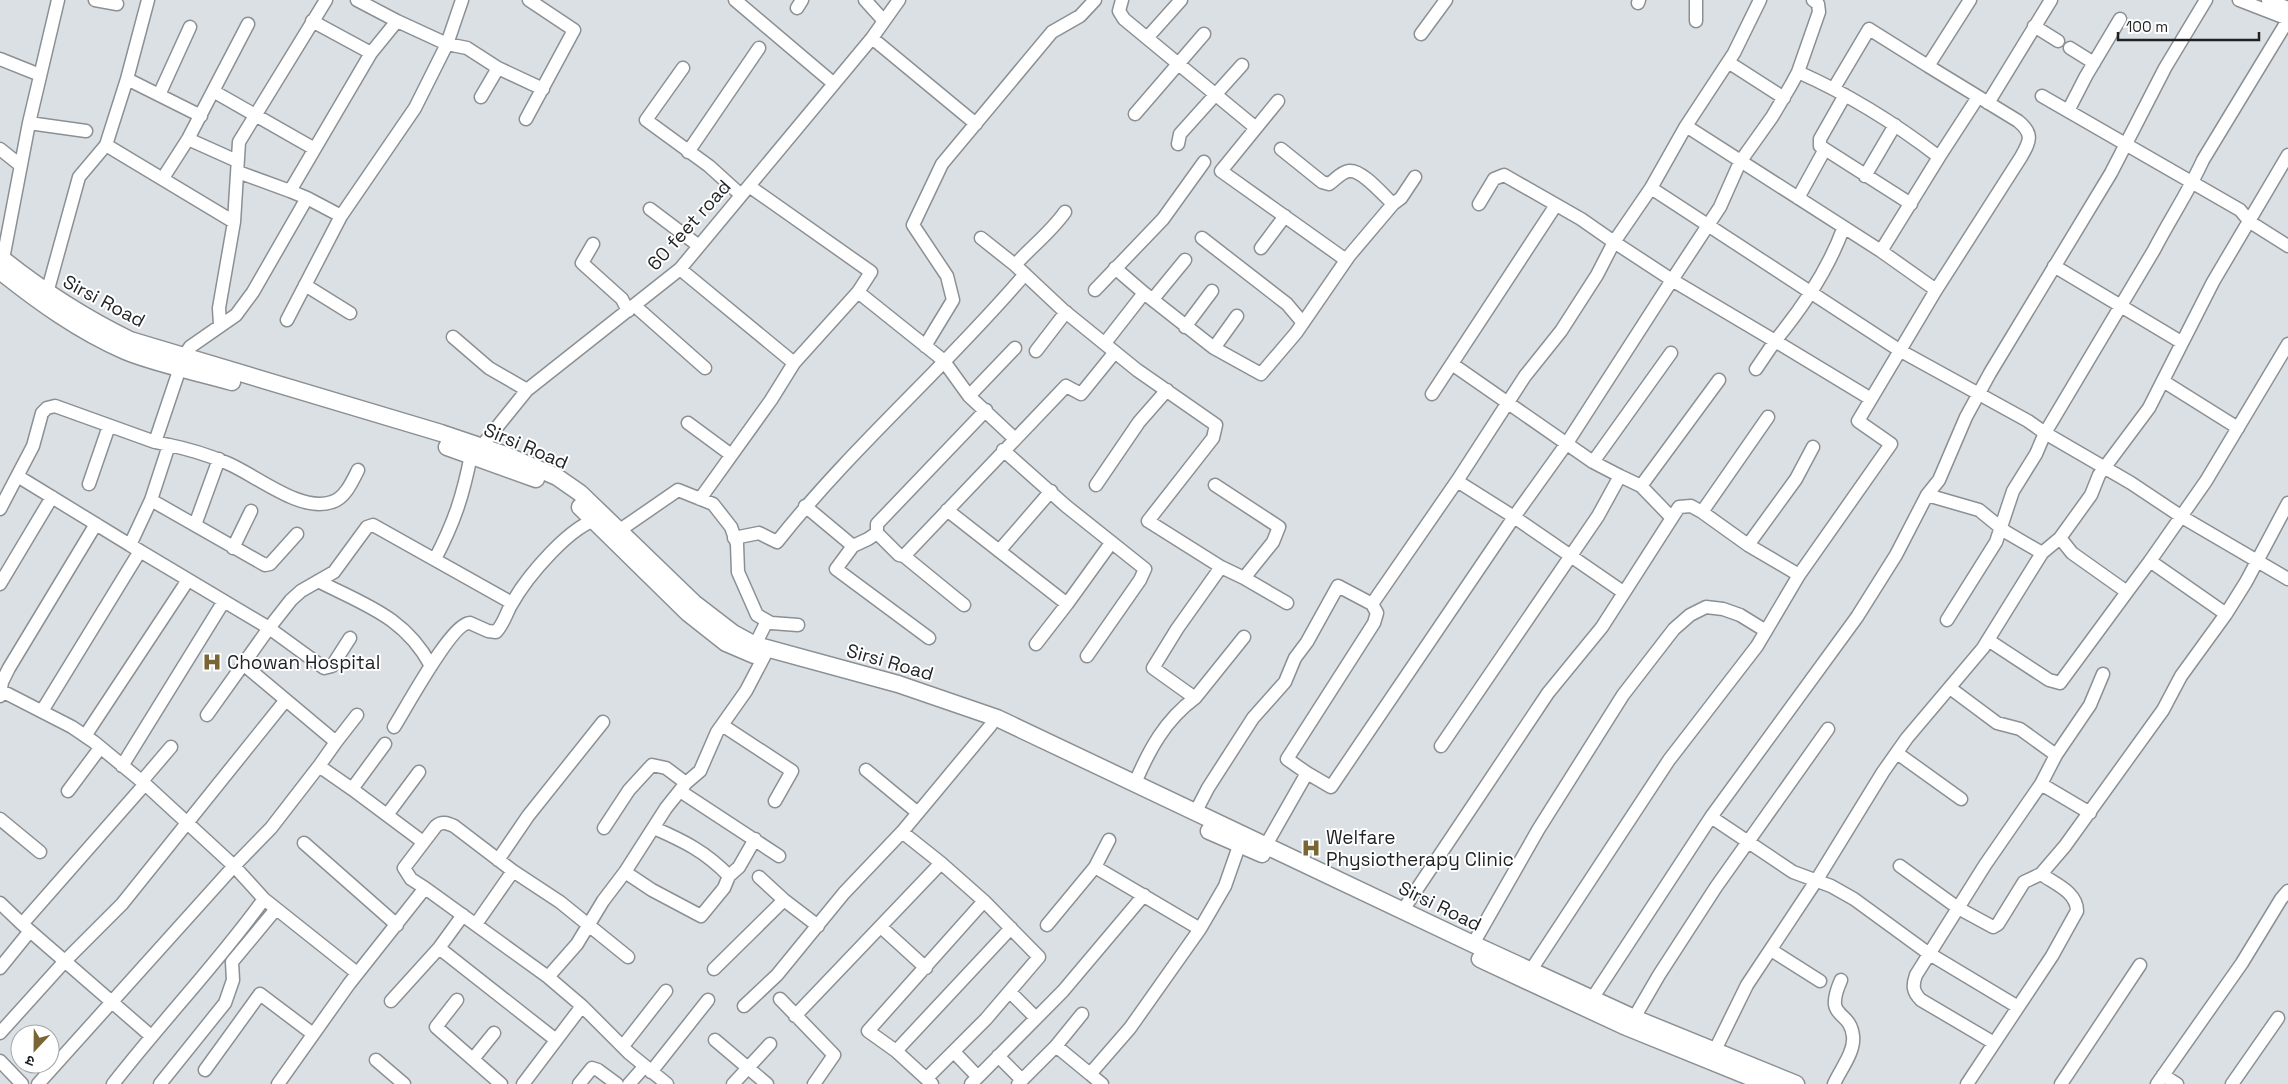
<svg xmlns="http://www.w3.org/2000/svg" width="2288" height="1084" font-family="'Space Grotesk','Noto Sans Devanagari',sans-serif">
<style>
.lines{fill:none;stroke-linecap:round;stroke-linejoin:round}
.minor-casing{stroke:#8b9094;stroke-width:15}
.major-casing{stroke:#8b9094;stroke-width:19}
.minor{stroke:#fff;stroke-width:12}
.major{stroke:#fff;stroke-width:16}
.labels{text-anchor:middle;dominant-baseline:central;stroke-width:4;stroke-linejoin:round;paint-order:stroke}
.street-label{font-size:19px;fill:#1f2123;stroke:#fff}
.poi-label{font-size:19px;fill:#1f2123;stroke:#fff;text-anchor:start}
</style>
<rect width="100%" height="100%" fill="#dae0e4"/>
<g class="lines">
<g class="minor-casing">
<path id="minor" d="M95 0 117 4
M357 0 397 21
M735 0 833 83
M865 0 884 21
M1122 0 1119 11 1124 19 1256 128
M1696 0V21
M2239 0 2288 19
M2268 0 2288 8
M1638 3 1639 0
M797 8 802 0
M2120 19 2086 76 2068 111 2240 210 2250 222 2288 246
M312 21 371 53
M2034 26 2058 41
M1421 34 1446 0
M872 38 976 124
M1147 38 1181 0
M2070 48 2094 63
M0 59 40 75
M1728 62 1784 98
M683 68 646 120 709 166 741 195
M1798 72C1848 94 1896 124 1939 157L1881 251
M127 79 201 116
M1834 88 1869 29 1928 66
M213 91 313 148
M159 95 190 27
M1845 95 1820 139V146L1911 204
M2042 96 2068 111
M481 97 498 68
M1278 101 1221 171 1346 260
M1988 103 2051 0
M1135 114 1204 34
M526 119 574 30 529 0
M29 123 86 131
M1686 126 1881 251 1936 290 2021 157C2030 141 2034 134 2018 121L1928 66 1970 0
M188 139 237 161
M1178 144 1180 134 1242 65
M106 145 234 222
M0 149 20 165
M1281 149 1322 182 1329 184C1335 180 1341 172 1349 171 1362 169 1384 196 1393 204
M688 152 759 48
M1939 157 1978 97
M238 172 290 191
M1865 176 1895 125
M163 178 188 139 248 24
M1651 188 1899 350 2028 421 2045 433 2131 483 2182 517 2288 579
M307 198 341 216 415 108 447 44 467 48 498 68 543 89
M1798 198 1825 149
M1479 204 1494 179 1504 175 1581 219 1614 242 1651 188 1686 126 1734 53 1760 0
M650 209 699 246
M1065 212C1051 232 1031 247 1015 265L1063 310 1137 370 1216 425 1213 438 1148 521 1221 567 1244 578 1273 542 1279 527 1215 485
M981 238 1015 265
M1202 238 1287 304 1303 323
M593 244 582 263 622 299 628 311
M1261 248 1285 216
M3 259 29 123 58 0
M2054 266 2181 342
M1115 268 1144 293
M680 269 794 363
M305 285 350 313
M1095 290 1163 219 1204 162
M858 292 943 360 969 396 1015 439
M47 293 79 177 106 145 127 79 148 0
M1153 299 1185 260
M635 306 705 368
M287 320 341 216
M220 325 219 308 234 222 239 142 326 0
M1185 327 1212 291
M453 337 489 368 527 390
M1105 343 1144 293 1214 348 1261 374 1296 333 1349 256 1393 204 1401 198 1415 177
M925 346 953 300 947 276 913 225 942 164 1052 32 1080 16 1095 0
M1214 348 1237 316
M1036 351 1066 312
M1452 364 1593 462 1620 476
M1756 369 1775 341 1871 399
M2163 381 2238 428
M1432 394 1556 205
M969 396 1015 348
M688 423 730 454
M169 445C189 449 208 455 227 463 256 475 300 513 332 502 345 498 352 482 358 470
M481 447 527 390 680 269 872 38 899 0
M1003 450 1066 506 1145 569 1140 580 1087 656
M1593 462 1671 353
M19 477 130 545
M1457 481 1514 517 1567 443 1672 280 1775 341C1803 307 1828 270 1843 229
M89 484 109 426
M1096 485 1139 422 1167 390
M1641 486 1671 517
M1927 495 1979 510 2006 532 2042 553
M700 499 771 400 794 363 858 292 871 272 749 186
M151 500 265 565 270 564 297 534
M805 506 853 546 868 539 877 533
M0 509 33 446 42 413 47 408 55 406 155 442 184 356 190 347 236 315 253 292 307 198 290 191 371 53 397 21 447 44 462 0
M947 510 1067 604 1111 543
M1702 512 1768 417
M195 525 219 459
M620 530 678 490 713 504 731 527 737 544 738 572 757 615 771 623 798 625
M734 538 759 533 777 542C853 446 946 367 1025 274
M2060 538 2072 553 2127 592 2150 561 2226 614
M1748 545 1796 479 1813 447
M853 546 836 569 929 638
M233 548 251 511
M140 551 269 628 207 715
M999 551 1051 491
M904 556 899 555 877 533V524L986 410
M435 559C454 523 463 496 471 455
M2150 561 2206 481 2288 344
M1244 578 1287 603
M318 581C365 605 405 617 431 666
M0 584 52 497
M1372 604 1457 481 1525 376 1561 331 1597 275 1614 242 1672 280 1720 207 1740 162 1772 117 1791 85 1798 72 1819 12 1818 4 1813 0
M964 605 904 556 1066 386 1081 394 1115 352
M1947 620 1996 542 2013 491 2036 454 2045 433 2154 250C2170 219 2189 191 2203 160L2288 20
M350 638 332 666 324 668 269 628 291 600 301 591 334 572 367 527 373 525 512 603
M1988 640 2049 680 2060 683 2127 592
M1036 644 1067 604
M755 645 767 621
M243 664 336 742 319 766
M1950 688 1997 723 2020 729 2056 755
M0 690 72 727 94 742 145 784 234 866 264 899 357 973
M0 696 2 682 9 668 96 524
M1195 698 1244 637
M42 711 140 551 130 545 151 500 169 445 155 442
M722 725 792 771 775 801
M394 727C405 710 452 622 470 623L488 631 496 632C503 625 506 614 511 605 526 578 571 523 602 518
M85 736 188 580
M336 742 357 715
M1441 746 1598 516 1620 476 1641 486 1719 380
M1897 753 1961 799
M122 766 224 601
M866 770 918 813
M142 781 171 747
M1135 783C1149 750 1165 720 1195 698L1153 668 1177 629 1221 567
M145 784 22 924 151 1036
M2041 784 2090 813
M352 789 385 744
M68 791 100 748
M680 791 779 856
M1195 813 1208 788 1253 718 1285 682 1295 658 1307 642 1338 586 1372 604 1377 613 1374 623 1287 759 1307 773
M387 815 419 772
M1711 817 1793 872 1831 886 1854 899 1928 953 2018 1007
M0 819 40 852
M604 828 629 790 652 765 666 768 686 783
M902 832 941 863
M304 843 397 925
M1266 845 1307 773 1331 787 1514 517 1623 592
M498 860 528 816 603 722
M1900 866 1958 908 1993 927 1998 924 2024 882 2041 874
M1095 867 1109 840
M625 872 652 890 701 916 724 888 729 876C706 852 684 841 654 828
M729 876 739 867 755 839
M759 877 784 900
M425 888 411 879 404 868 436 826C442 821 447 823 454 826L513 871 560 902 628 957
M0 903 22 924
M1403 910 1548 693 1602 627 1679 507 1691 506 1702 512 1748 545 1799 575
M476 924 513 871
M1047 925 1095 867 1200 929
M881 927 926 968
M1473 944 1538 830 1623 695 1674 629 1690 615 1706 607 1723 609 1740 615 1766 631
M439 948 556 1040
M1771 950 1820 981
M0 968 30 931
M714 969 784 900 818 926
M1531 970 1669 760 1757 646 1799 575 1891 444 1858 421 1936 290
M1010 992 1036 1018
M780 999 834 1055 814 1084
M457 1000 436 1027 501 1084
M391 1001 439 948 463 915
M1588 1005 1711 817 1857 617 1896 555 1927 495 1939 480 1966 417 1990 373 2111 173 2165 68 2206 0
M582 1006 629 1053 667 1084
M744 1006 777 975 844 893 902 832 991 725
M795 1016 941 863 984 901 1039 957 986 1019 927 1078
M1634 1018 1659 975 1716 887 1828 729
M0 1033 65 961 122 904 285 701
M715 1040 767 1084
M1994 1043 1921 1000C1913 992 1912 986 1916 975L1985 865 2041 784 2056 755 2090 705 2103 674
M623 1046 666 991
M1056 1046 1090 1074
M1715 1050 1747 985 1816 881 1883 772 1907 738 1983 648 2042 553 2060 538 2091 495 2099 475 2149 408 2213 282 2288 155
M896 1051 1011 928
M954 1052 978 1077
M998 1056 1022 1080
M473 1059 494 1033
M376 1060 404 1084
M0 1061 22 1084
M205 1070 260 994 313 1034
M651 1072 708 1000
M2163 1075 2177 1084
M38 1084 234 866 271 828 319 766 352 789 423 842
M113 1084C162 1021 217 964 264 899
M160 1084 225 1003 233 980 232 962 276 909
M278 1084 349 984 425 888 548 977
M523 1084 582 1006 548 977 577 944 603 901 625 872 666 808 686 783 700 771 717 732 746 691 768 649
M579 1084 592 1068 598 1070 617 1084
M629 1084 644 1067
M733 1084 770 1044
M932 1084 896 1051 868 1031 984 901
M971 1084 1063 991 1144 895
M1018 1084 1056 1046 1082 1014
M1102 1084 1090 1074 1130 1028 1200 929 1225 886 1239 846
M1834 1084C1840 1070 1855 1052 1853 1036 1850 1008 1823 1021 1841 980
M1967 1084 2052 956 2077 911C2077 892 2055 884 2041 874L2065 846 2163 710 2181 676 2226 614 2246 582 2288 503
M2061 1084 2140 965
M2157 1084 2242 963 2281 899 2288 891
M2232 1084 2278 1018"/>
</g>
<g class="major-casing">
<path id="major" d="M0 257C41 290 83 317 130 340L441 433 506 455 557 477 580 493 694 603 733 633 755 645 898 684 997 718 1473 944 1634 1018 1796 1084
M0 271C39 302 79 331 125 351 156 364 198 372 232 382
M447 447 536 479
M580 507 688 613 726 643 754 655
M1209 831 1262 854
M1480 959 1624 1026 1767 1084"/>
</g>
<use href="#minor" class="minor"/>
<use href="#major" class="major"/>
</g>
<defs>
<g id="hospital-bare" transform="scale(1.5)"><path d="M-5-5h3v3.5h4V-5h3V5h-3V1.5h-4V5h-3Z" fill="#7a6635" stroke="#fff" stroke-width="2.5" paint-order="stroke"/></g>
</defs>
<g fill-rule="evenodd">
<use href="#hospital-bare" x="212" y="662"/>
<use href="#hospital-bare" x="1311" y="848"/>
</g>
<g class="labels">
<g class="street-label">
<text transform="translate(689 225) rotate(-48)">60 feet road</text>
<text transform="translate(104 301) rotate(28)">Sirsi Road</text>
<text transform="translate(526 446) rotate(23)">Sirsi Road</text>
<text transform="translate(890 662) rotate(16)">Sirsi Road</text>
<text transform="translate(1440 906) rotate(26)">Sirsi Road</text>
</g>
<g class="poi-label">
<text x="227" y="662">Chowan Hospital</text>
<text x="1326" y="837">Welfare<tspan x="1326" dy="22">Physiotherapy Clinic</tspan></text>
</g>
</g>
<g transform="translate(35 1049) rotate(202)"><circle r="24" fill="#ffffff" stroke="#a5a6a7"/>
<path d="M0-4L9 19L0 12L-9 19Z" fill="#7a6635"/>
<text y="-8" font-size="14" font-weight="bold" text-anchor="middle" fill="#1f2123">उ</text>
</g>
<path d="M2118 32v8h141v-8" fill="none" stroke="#1f2123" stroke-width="2.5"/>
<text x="2126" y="32" font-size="15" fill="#1f2123" stroke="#ffffff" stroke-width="4" paint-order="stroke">100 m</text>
</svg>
